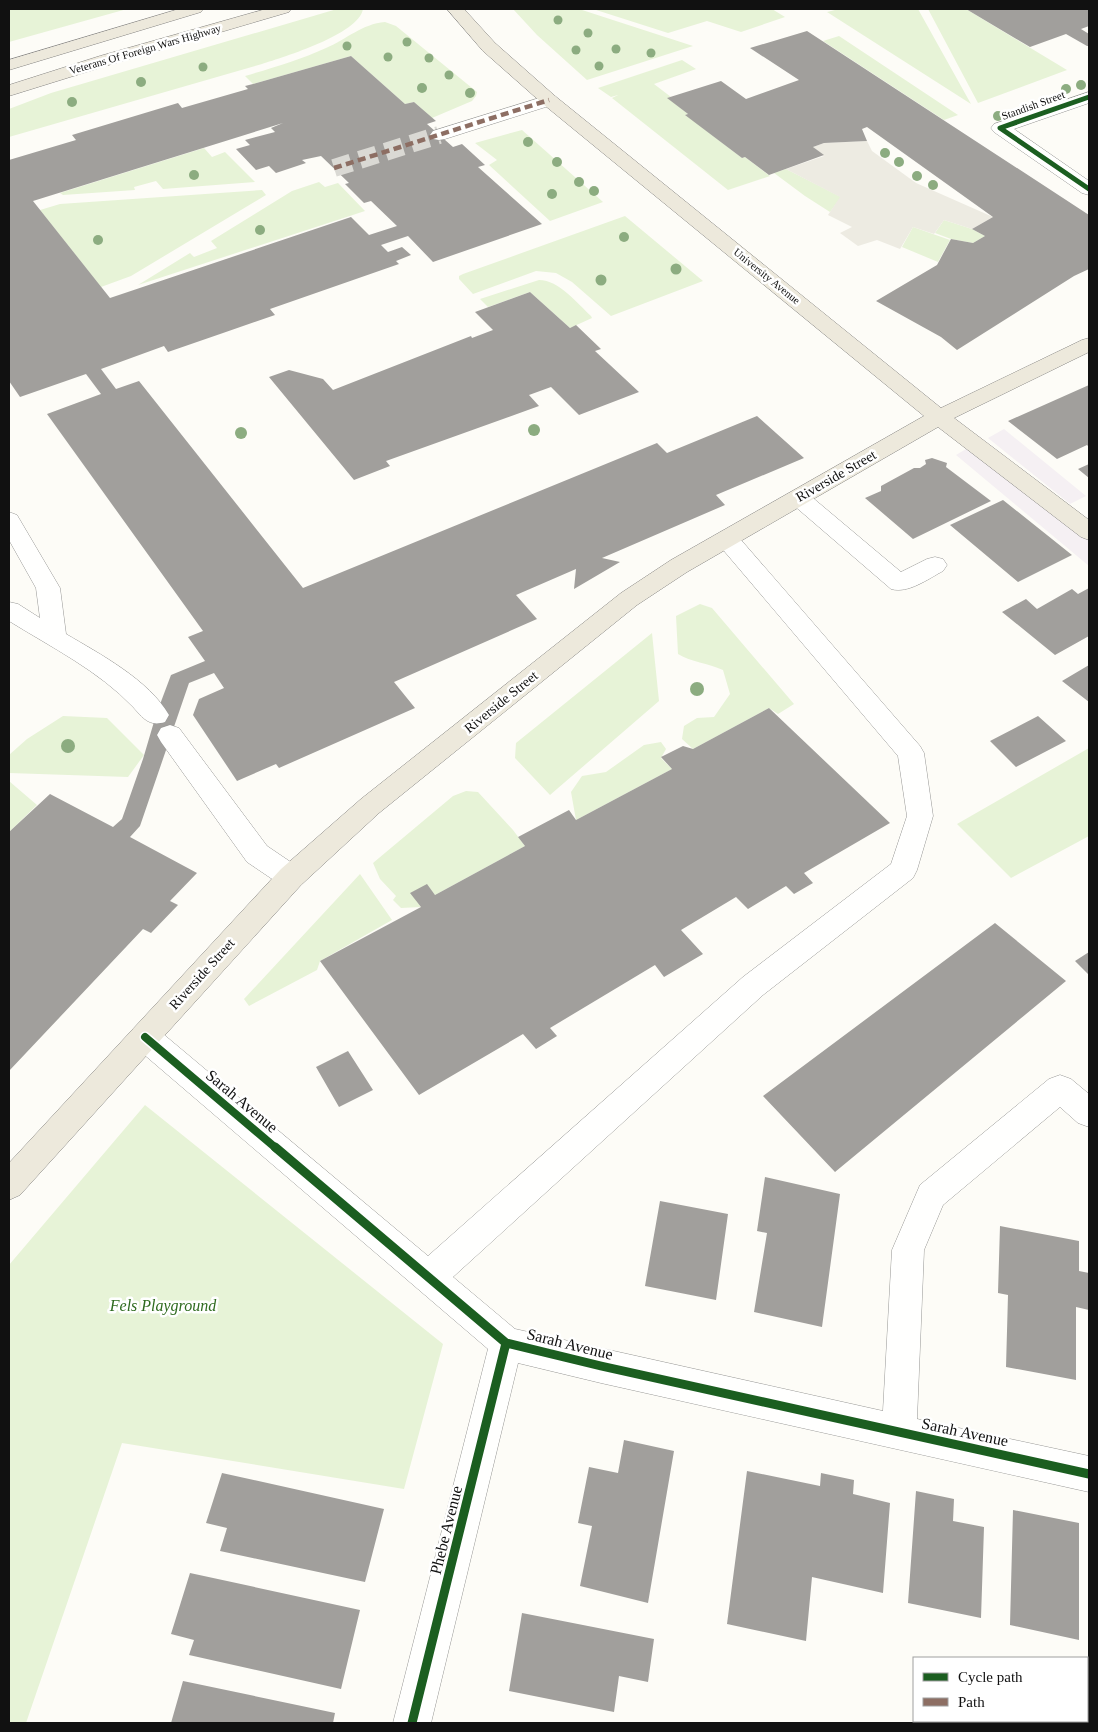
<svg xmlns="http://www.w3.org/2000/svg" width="1098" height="1732" font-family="'Times New Roman',serif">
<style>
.industrial{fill:#f5f0f3}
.green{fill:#e7f3d7}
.plaza{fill:#edebe2}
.building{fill:#a19f9c;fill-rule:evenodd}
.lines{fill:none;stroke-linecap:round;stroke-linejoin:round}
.minor-tunnel{stroke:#dad9d4;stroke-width:18;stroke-dasharray:18 9;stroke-linecap:butt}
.minor-casing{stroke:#979795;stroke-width:1}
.major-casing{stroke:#858482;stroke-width:1}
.minor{fill:#fffffe;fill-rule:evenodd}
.major{fill:#ede9dc;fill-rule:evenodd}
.quiet{stroke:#8d6e63;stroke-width:4.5;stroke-dasharray:8 4.5;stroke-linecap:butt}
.cycleway-far2-casing{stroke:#fff;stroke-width:7}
.cycleway-far1-casing{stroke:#fff;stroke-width:11}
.cycleway-casing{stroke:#fff;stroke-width:12}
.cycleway-far2{stroke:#1b5e20;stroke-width:5}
.cycleway-far1{stroke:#1b5e20;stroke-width:8}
.cycleway{stroke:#1b5e20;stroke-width:9}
.tree{fill:#8cac80}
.labels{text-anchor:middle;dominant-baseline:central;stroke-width:5;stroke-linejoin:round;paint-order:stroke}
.far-street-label{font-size:11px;fill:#111;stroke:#fff}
.street-label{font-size:14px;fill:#111;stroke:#fff}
.near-street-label{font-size:16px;fill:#111;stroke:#fff}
.near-park-label{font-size:16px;font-style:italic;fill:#2f6b1f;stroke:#fff}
</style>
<rect width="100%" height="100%" fill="#fdfcf7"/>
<path class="industrial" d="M1004 429 1086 496 1070 504 988 438Z
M971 446 1089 540V566L956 455Z"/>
<path class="green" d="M9 9H127L9 42Z
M337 9H363C359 34 284 57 262 64L9 137V109L51 93Z
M513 9H579L693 46 587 80 537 35Z
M593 9H772L785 17 741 32 707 21 668 33Z
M839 9H918L971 104 827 12Z
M928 9H966L1067 70 978 103Z
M385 22 396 26 477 92 476 96 472 101 432 118 414 102 405 104 351 56 253 84 245 76C272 68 300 60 326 48 347 39 362 24 385 22Z
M839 36 958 115 944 120 823 41Z
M682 60 696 69 654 84 671 97 668 98 688 114 686 115 742 158 745 157 770 176 728 190 612 98 618 95 611 97 598 88Z
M522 130 603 202 550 221 489 165 497 160 475 143Z
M204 148 212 157 225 152 255 182 163 189 156 181 134 187 135 190 63 195 60 193Z
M786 169 841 197 830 212 805 196 774 173Z
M319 182 325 187 338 183 365 211 138 285 190 253 194 257 217 248 211 241 292 191Z
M262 190 266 195 131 276 101 287 40 210 60 204Z
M625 216 703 281 611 316 572 282 556 273 536 271 473 294 459 279V276L463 274Z
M944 220 972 229 985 236 973 243 951 239 935 233Z
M913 227 950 240 938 262 902 247Z
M539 280C559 280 577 303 591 316L592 318 570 328 530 292 488 307 480 299Z
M700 604 712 608 794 704 778 714 769 708 693 749 682 739 684 726 697 718 714 717 730 694 723 670C708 663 691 662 678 654L676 616Z
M652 633 659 701 550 795 515 758 516 743Z
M63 716 107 718 144 755 128 777 9 773V755L27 739Z
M661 742 666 749 661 758 672 769 576 820 571 792 582 776 606 772 644 745Z
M1089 748V836L1011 878 957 824Z
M9 781 37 805 9 832Z
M466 791 478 792 513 830 525 846 435 895 427 885 411 893 421 907 401 908 393 900 396 896 380 879 373 863 453 796Z
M360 874 392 920 320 961 317 970 249 1006 244 999Z
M145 1105 443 1344 404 1489 122 1443 26 1723H9V1265Z"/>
<path class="plaza" d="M867 141 872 151 916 183 993 217 972 229 944 220 934 234 913 227 900 249 877 240 858 246 840 233 852 227 828 215 840 197 786 169 824 156 813 147 824 143Z"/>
<path class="building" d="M966 9H1089V26L1081 29 1089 34V46H1087L1066 34 1030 47Z
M807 31 1089 215V269L1074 276 957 350 941 337 876 301 937 265 951 239 973 243 985 236 972 229 993 217 867 127 862 129 867 141 824 143 813 147 824 155 769 175 745 157 742 158 685 115 688 114 667 98 721 81 746 99 799 80 750 48Z
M351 56 405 104 414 102 436 121 427 124 453 147 462 144 485 165 478 167 542 224 433 262 408 236 381 245 388 252 402 247 411 255 396 261 399 264 270 309 275 315 223 333 168 352 164 346 101 369 116 389 139 381 303 588 657 443 667 453 757 416 804 458 716 495 725 505 602 558 620 562 574 589 576 569 516 595 537 619 394 682 415 708 279 768 276 764 237 781 193 715 199 699 224 688 214 673 189 683 140 826 130 837 197 873 170 901 178 905 151 933 143 929 9 1071V832L50 794 113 827 122 819 143 759 156 715 171 675 205 661 188 637 203 631 47 414 101 394 86 374 20 397 9 381V160L76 140 72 135 178 103 182 108 248 89 245 86 253 84ZM283 123 271 128 275 132 245 140 250 145 236 149 256 170 269 166 276 173 306 163 302 160 321 156 349 183 345 184 364 203 371 201 397 226 369 235 351 217 110 298 33 201Z
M530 292 570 328 576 325 601 349 595 351 639 392 579 415 551 387 529 395 539 406 386 461 390 466 354 480 269 377 289 370 323 379 333 390 471 336 472 338 493 330 475 312Z
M1089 385V447L1087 445 1057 459 1008 421Z
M932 458 947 463 946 467 991 501 913 539 865 498 881 491V486L914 468H920L926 464 925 460Z
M1089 464V478L1078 469Z
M1003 500 1072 555 1018 582 950 525Z
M1089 588V636L1055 655 1002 612 1026 599 1037 609 1072 589 1078 594Z
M1089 665V702L1062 681Z
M769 708 890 823 804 873 813 883 794 894 786 886 748 909 736 897 681 930 703 954 664 977 655 965 550 1028 557 1036 536 1049 523 1034 419 1095 320 961 421 907 410 893 427 884 435 895 525 846 518 837 569 810 576 820 672 769 661 757 683 746 693 749Z
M1038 716 1066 741 1016 767 990 741Z
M995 923 1066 981 835 1172 763 1096Z
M1089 952V975L1075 961Z
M348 1051 373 1090 339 1107 316 1067Z
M765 1177 840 1194 822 1327 754 1312 767 1233 757 1231Z
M660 1201 728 1214 716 1300 645 1286Z
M1000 1226 1079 1241V1271L1089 1273V1310L1076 1307V1380L1006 1367 1008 1295 998 1293Z
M624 1440 674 1451 648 1603 580 1586 592 1526 578 1523 589 1467 618 1473Z
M747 1471 820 1486 821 1473 854 1480 853 1494 890 1503 883 1593 812 1577 806 1641 727 1624Z
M222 1473 384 1509 365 1582 220 1551 227 1528 206 1523Z
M916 1491 954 1499 953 1521 984 1527 981 1618 908 1603Z
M1013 1510 1079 1523V1640L1010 1625Z
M190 1573 360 1610 341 1689 189 1655 194 1640 171 1634Z
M522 1613 654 1639 648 1682 619 1676 614 1712 509 1691Z
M183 1681 335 1713 333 1723H171Z
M1087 1696 1089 1697V1723H1041V1721H1087Z"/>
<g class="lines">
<path class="minor-tunnel" d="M334 168 439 135"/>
<g class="minor-casing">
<path id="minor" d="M1089 92V103L1014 129 1089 181V195L1082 193 994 132 991 128 994 124Z
M549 95 555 96 558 100 555 104 445 139 439 140 433 139 430 135 433 131Z
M799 491 807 493 901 572 927 559 935 557 943 559 947 565 943 571C928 579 908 594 891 589L791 503 788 498 791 493Z
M9 512 17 515 60 588 66 634C100 654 149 680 169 715L165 722C149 727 143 718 133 707 99 671 51 647 9 621V602L18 604 40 618 36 588 9 540Z
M727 531 735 533 920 746 924 753 933 816 917 870 913 878 763 995 453 1277 515 1329 883 1411 892 1250 920 1185 1049 1079 1060 1075 1071 1079 1089 1094V1127L1078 1123 1060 1107 943 1205 924 1250 917 1419 1089 1456V1492L601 1383 518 1363 431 1723H393L488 1349 134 1046 130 1037 134 1028 145 1024 156 1028 428 1256 743 977 891 864 907 816 898 756 719 545 715 539 719 533Z
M170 725 179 728 267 846 301 869 305 877 301 885 291 888 281 885 247 862 161 742 157 735 161 728Z"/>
</g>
<g class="major-casing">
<path id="major" d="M179 9H203L201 12 9 70V60Z
M266 9H291L289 12 112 64 9 96V85L100 56Z
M447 9H464L495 43 555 96 941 408 1082 340 1089 338V352L954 418 1089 520V540L1081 537 938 427 687 572 637 605 379 813 301 885 20 1195 9 1200V1163L281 869 361 799 621 593 671 560 924 416 543 104 483 51Z"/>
</g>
<use href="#minor" class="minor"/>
<use href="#major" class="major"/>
<path class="quiet" d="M334 168 549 100"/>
<g class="cycleway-far2-casing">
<path id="cycleway-far2" d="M1089 97 1000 128 1089 189"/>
</g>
<g class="cycleway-far1-casing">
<path id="cycleway-far1" d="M145 1037 277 1149"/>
</g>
<g class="cycleway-casing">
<path id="cycleway" d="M275 1147 506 1343 601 1366 1089 1474
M412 1723 506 1343"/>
</g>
<use href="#cycleway-far2" class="cycleway-far2"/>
<use href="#cycleway-far1" class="cycleway-far1"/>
<use href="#cycleway" class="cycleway"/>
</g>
<g class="tree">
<circle cx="558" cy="20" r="4.5"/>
<circle cx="588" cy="33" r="4.5"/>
<circle cx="407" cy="42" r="4.5"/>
<circle cx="347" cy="46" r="4.5"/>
<circle cx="616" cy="49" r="4.5"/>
<circle cx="576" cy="50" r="4.5"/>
<circle cx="651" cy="53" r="4.5"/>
<circle cx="388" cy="57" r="4.5"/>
<circle cx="429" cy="58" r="4.5"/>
<circle cx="599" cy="66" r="4.5"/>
<circle cx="203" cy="67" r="4.5"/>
<circle cx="449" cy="75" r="4.5"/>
<circle cx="141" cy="82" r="5"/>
<circle cx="1081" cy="85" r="5"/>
<circle cx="422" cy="88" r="5"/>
<circle cx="1066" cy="89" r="5"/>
<circle cx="470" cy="93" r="5"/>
<circle cx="72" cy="102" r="5"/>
<circle cx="998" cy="116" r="5"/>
<circle cx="528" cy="142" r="5"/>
<circle cx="885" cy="153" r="5"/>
<circle cx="557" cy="162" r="5"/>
<circle cx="899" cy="162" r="5"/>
<circle cx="194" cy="175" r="5"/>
<circle cx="917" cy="176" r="5"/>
<circle cx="579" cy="182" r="5"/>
<circle cx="933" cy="185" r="5"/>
<circle cx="594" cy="191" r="5"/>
<circle cx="552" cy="194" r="5"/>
<circle cx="260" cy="230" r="5"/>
<circle cx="624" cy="237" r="5"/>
<circle cx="98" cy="240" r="5"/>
<circle cx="676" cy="269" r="5.5"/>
<circle cx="601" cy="280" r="5.5"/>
<circle cx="534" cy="430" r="6"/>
<circle cx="241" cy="433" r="6"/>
<circle cx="697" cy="689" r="7"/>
<circle cx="68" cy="746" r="7"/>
</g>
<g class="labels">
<g class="far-street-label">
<text transform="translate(145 49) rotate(-16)">Veterans Of Foreign Wars Highway</text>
<text transform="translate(1033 105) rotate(-20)">Standish Street</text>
<text transform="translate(767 276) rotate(39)">University Avenue</text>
</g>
<g class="street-label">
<text transform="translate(836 476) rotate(-30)">Riverside Street</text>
<text transform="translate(501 702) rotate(-39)">Riverside Street</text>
<text transform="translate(202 974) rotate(-48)">Riverside Street</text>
</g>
<g class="near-street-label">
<text transform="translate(242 1101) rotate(40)">Sarah Avenue</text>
<text transform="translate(570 1344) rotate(14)">Sarah Avenue</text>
<text transform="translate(965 1432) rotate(12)">Sarah Avenue</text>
<text transform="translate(446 1530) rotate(-76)">Phebe Avenue</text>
</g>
<g class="near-park-label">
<text x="163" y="1305">Fels Playground</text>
</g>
</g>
<rect width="1098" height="1732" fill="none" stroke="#111111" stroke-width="20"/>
<rect x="913" y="1657" width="175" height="65" fill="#ffffff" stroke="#a0a0a0"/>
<rect x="923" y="1673" width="25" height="8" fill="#1b5e20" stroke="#a0a0a0"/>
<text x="958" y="1682" font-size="15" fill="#111111">Cycle path</text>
<rect x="923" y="1698" width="25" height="8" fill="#8d6e63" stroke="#a0a0a0"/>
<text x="958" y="1707" font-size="15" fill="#111111">Path</text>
</svg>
